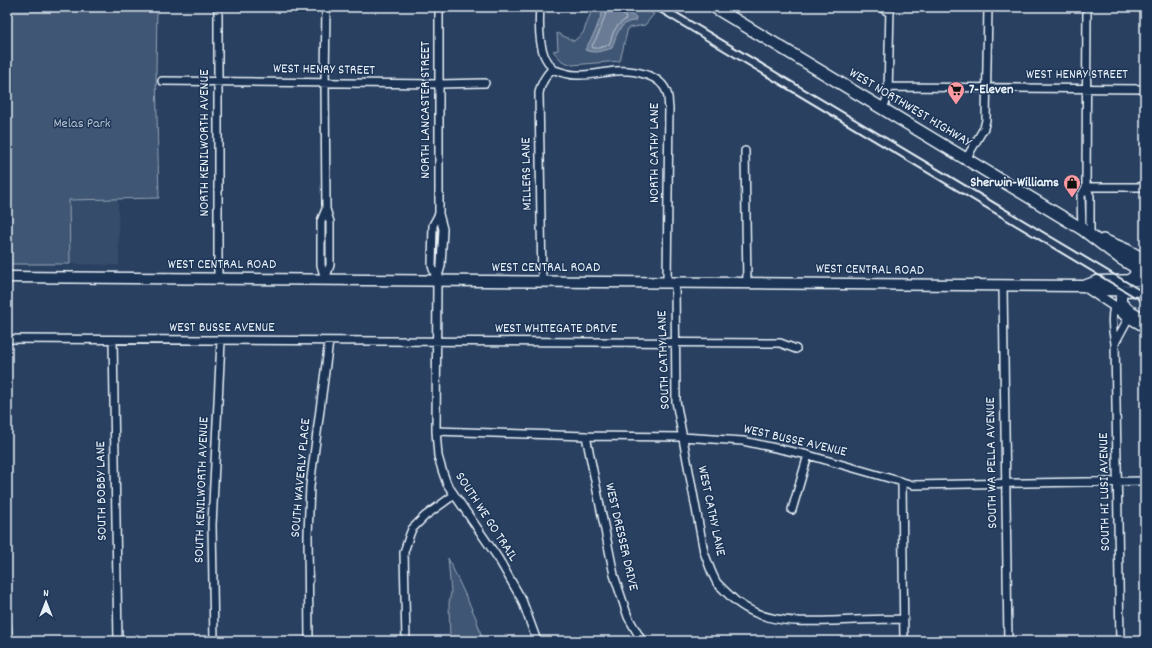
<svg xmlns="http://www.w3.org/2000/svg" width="1152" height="648" font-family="Dekko,sans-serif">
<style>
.built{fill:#364d6b}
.green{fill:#415774;stroke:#94a4b6}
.water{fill:#6b7c95;stroke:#9dabbd}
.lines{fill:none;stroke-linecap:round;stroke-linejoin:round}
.shore{stroke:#b6c2d0;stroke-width:1}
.minor-casing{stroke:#e8f1f8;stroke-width:10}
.tertiary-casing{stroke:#e8f1f8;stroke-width:12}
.secondary-casing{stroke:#e8f1f8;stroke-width:13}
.primary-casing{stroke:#e8f1f8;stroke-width:14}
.minor{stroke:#1d3557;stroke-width:7}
.tertiary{stroke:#1d3557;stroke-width:9}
.secondary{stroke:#1d3557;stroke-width:10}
.primary{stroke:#1d3557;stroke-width:11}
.rail{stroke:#e8f1f8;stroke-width:2}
.labels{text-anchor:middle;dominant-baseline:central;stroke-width:3;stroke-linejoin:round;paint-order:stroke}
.street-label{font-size:14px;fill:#e8f1f8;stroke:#1d3557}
.poi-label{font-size:14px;font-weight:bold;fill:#e8f1f8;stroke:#1d3557;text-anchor:start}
.park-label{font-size:14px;fill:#b6c3d0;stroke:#1d3557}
</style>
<rect width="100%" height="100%" fill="#294061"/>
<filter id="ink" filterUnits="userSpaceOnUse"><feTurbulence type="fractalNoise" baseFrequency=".025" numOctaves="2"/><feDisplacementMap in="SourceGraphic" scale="8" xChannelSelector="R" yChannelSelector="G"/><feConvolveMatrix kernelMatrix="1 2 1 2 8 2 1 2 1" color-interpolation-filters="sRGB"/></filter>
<g filter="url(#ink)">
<path class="built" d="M118 199 119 265 70 264 69 200Z"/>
<path class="green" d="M7 7H157L156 72 159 198 69 200 70 264H7Z
M593 7H642L654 14 645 25 628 28 620 61 572 65 562 61 553 51 558 50 557 33 574 41 583 33Z
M448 558 476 618 483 641H450L449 603 451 592Z"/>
<path class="water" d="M606 7C617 7 625 12 636 17L635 21C620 21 616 36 612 48 603 51 594 54 585 50L595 32 604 8Z"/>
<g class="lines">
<path class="shore" d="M608 7 599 33 592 46 593 48H599L609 45C614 31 613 28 626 19L625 16 616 11 615 7"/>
<g class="minor-casing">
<path id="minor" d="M540 7C539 21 539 42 544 55 546 60 550 64 552 69 560 72 568 75 576 75 589 76 603 72 616 71 633 70 661 74 667 93 669 98 668 104 669 108L667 282
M880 7 890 13
M1087 7 1086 187 1090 196V234
M162 81 439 84 485 83
M889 87 1145 89
M882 109 886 101 888 94 890 7
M745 151 747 283
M966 159 984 128 986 120 988 7
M1086 187H1145
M439 214 433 225 432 266 437 281 436 431 438 456 442 470 447 484 498 558 522 600 537 641
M1082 229 1081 196 1086 187
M218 279V7
M325 279 321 265V221L326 209
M325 280 330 265V222L326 209 325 83 326 7
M437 280 441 266 443 229 439 214V7
M542 282 539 93C541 83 545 76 552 69
M675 282 676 401 704 552C708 562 711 573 717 583 720 586 723 589 726 592 755 623 790 622 830 621 855 620 879 619 904 619
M1003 286 1008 641
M1114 306C1111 319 1112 330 1115 343L1120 641
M7 339 780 343 796 349
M113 340 118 641
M1115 343 1129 317
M436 431 586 436 682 437 743 441 808 455 913 485 1145 481
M586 436 614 575 628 617 642 641
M902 483 904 641
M792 510 808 455
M7 624 8 641
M214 641 212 525 221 341
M309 641 308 535 310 486 329 341
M406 641 404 552 410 534 412 529 425 516 454 495"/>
</g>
<g class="tertiary-casing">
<path id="tertiary" d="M1087 288 1114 306 1124 315 1145 327
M1121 307 1128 309 1145 319"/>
</g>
<g class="secondary-casing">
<path id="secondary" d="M7 277 1084 286 1102 290 1145 291
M1084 286 1097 281 1145 280
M1123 291 1121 295V303L1127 308"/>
</g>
<g class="primary-casing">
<path id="primary" d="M714 7 1082 229 1120 258 1145 273
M1103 240 1127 250 1145 260
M1130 280C1135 277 1137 274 1135 267"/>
</g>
<use href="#minor" class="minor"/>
<use href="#tertiary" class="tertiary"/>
<use href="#secondary" class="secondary"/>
<use href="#primary" class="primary"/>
<path class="rail" d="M651 7 1145 303
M667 7 1145 293"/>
</g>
</g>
<defs>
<g id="supermarket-pin" transform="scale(0.9)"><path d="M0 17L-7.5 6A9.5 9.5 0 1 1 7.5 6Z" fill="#ff9aa2" stroke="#1d3557"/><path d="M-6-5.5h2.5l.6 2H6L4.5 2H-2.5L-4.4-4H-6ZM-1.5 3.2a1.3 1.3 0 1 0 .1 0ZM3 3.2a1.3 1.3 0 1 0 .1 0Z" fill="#111"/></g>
<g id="shop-pin" transform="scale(0.9)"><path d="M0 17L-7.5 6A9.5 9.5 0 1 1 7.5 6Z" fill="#ff9aa2" stroke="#1d3557"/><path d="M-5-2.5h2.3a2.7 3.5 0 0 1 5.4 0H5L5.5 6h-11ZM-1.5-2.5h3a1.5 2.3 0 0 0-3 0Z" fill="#111"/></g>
</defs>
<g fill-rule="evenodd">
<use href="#supermarket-pin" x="956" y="90"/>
<use href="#shop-pin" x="1072" y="183"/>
</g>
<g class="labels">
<g class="street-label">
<text transform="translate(324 70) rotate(1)">WEST HENRY STREET</text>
<text x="1077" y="75">WEST HENRY STREET</text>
<text transform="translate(910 108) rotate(31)">WEST NORTHWEST HIGHWAY</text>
<text transform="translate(426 110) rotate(-90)">NORTH LANCASTER STREET</text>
<text transform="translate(205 143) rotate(-90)">NORTH KENILWORTH AVENUE</text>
<text transform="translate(655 153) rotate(-90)">NORTH CATHY LANE</text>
<text transform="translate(527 174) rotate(-91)">MILLERS LANE</text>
<text x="222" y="265">WEST CENTRAL ROAD</text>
<text x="546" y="268">WEST CENTRAL ROAD</text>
<text transform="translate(870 270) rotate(1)">WEST CENTRAL ROAD</text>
<text x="222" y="328">WEST BUSSE AVENUE</text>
<text x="556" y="329">WEST WHITEGATE DRIVE</text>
<text transform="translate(664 360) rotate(-92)">SOUTH CATHY LANE</text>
<text transform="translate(795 441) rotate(13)">WEST BUSSE AVENUE</text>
<text transform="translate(992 463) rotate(-91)">SOUTH WA PELLA AVENUE</text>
<text transform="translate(301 478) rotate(-85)">SOUTH WAVERLY PLACE</text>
<text transform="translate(202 490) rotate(-88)">SOUTH KENILWORTH AVENUE</text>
<text transform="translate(102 491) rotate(-91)">SOUTH BOBBY LANE</text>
<text transform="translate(1105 492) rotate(-91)">SOUTH HI LUSI AVENUE</text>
<text transform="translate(711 511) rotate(78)">WEST CATHY LANE</text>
<text transform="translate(486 517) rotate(57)">SOUTH WE GO TRAIL</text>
<text transform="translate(621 537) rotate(77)">WEST DRESSER DRIVE</text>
</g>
<g class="poi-label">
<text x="969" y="90">7-Eleven</text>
<text x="1059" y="183" text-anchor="end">Sherwin-Williams</text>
</g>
<g class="park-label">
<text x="82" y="124">Melas Park</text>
</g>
</g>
<rect width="1152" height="648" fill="none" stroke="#1d3557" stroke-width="24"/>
<rect x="12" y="12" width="1128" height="624" fill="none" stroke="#e8f1f8" stroke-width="1.5" filter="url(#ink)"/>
<g transform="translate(46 602)" stroke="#1d3557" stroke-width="3" paint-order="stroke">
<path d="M0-3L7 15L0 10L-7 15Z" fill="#e8f1f8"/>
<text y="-6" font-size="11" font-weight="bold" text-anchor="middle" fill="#e8f1f8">N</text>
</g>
</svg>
